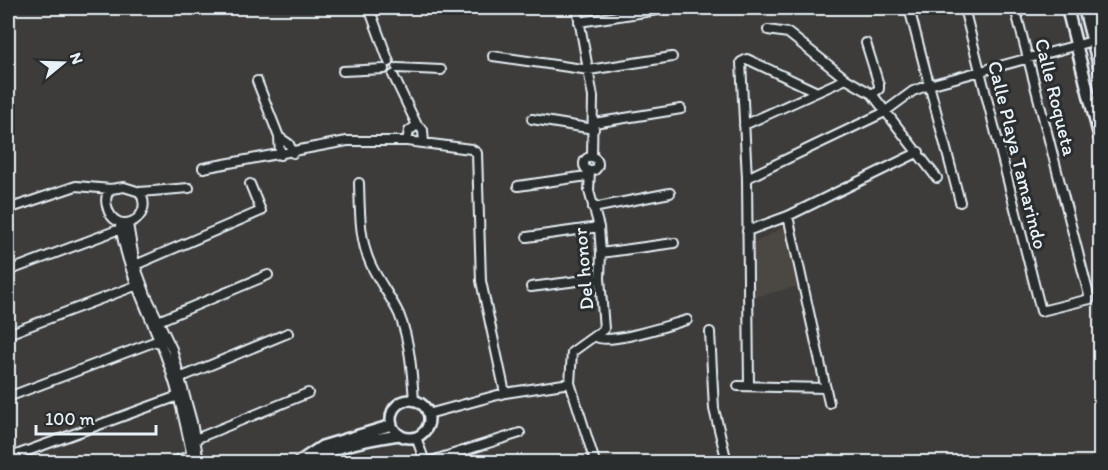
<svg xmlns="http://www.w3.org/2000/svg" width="1108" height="470" font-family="Itim,sans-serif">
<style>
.built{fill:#4c4642}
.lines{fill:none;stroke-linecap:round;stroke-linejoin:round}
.minor-casing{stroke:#e8f1f8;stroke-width:12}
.tertiary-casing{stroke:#e8f1f8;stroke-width:14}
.secondary-casing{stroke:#e8f1f8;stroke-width:15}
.minor{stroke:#2a2d2e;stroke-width:8}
.tertiary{stroke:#2a2d2e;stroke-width:9}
.secondary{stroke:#2a2d2e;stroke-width:10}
.labels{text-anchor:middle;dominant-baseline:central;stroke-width:6;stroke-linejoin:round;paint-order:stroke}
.street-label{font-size:20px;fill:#e8f1f8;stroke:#2a2d2e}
</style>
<rect width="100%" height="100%" fill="#3e3c3a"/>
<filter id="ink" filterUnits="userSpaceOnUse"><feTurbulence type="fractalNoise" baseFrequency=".0167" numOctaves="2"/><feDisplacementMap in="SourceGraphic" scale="12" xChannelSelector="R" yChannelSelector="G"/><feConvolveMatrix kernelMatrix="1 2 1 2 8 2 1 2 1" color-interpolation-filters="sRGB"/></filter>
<g filter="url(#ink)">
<path class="built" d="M784 227 798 286 752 298V244Z"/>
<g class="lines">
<g class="minor-casing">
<path id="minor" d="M369 8 389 62
M577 8 593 97 592 157
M909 8 960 202
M964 8 1041 311 1090 299 1015 8
M579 22 665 9
M768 30 788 33 846 79 872 94 937 178
M866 43 879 85V89L872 94
M493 56 589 70 672 57
M397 68 441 70
M343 71 384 69
M393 75 417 125 423 130 424 143
M257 81 279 137 280 155
M532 119 594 129
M594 123 681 109
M744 125 846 79
M279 137 289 144 293 153
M407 141 409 131 417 125
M584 164a7 7 0 1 1 14 0a7 7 0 1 1-14 0Z
M203 168 347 141H407L471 149 477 153 481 281 505 393
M590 171 589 191 599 227 601 253 600 278 604 329 572 352 570 383 595 462
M747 178 883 113 913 91 929 85 1100 39
M359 183C360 210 359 240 371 265 379 282 391 297 399 314 410 341 412 372 414 401
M518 186 587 176
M111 189C106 194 105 199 107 206 114 238 156 220 140 192
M593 208 670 193
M8 209 76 186 111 189 124 187 140 192 189 188
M788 216 829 403
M120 224C126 267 144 302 160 342 176 380 185 422 193 462
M128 224 135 265 146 295 172 349 192 422 199 462
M747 231 788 216 919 152
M527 237 599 227
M601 253 674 243
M133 266 261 211 250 184
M8 271 120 229
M531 287 600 278
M156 322 268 275
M710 332 714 409 727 462
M8 334 135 286
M596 337C611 345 668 325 687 320
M177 379 288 333
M738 386 826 388
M749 386 747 178 741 62 747 59 815 91
M8 397 159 340
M428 414 505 393 570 383
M416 437 425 462
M193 440 308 393
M8 458 181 395
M173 462 192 455
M428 462 520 433"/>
</g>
<g class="tertiary-casing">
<path id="tertiary" d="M391 419a19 19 0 1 1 38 0a19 19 0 1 1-38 0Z
M298 462 322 446 392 425
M310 462C338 445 367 440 399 435"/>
</g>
<g class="secondary-casing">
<path id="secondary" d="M1067 8 1100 139
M1084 8 1100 70"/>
</g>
<use href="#minor" class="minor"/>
<use href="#tertiary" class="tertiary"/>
<use href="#secondary" class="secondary"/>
</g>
</g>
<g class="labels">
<g class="street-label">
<text transform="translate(1056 97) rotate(76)">Calle Roqueta</text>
<text transform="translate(1018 155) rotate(76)">Calle Playa Tamarindo</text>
<text transform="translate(583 269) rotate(-95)">Del honor</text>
</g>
</g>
<rect width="1108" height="470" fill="none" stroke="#2a2d2e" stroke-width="30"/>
<rect x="15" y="15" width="1078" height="440" fill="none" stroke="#e8f1f8" stroke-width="2" filter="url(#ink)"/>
<g transform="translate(63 63) rotate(71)" stroke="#2a2d2e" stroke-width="4.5" paint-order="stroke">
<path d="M0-4.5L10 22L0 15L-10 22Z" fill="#e8f1f8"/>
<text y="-9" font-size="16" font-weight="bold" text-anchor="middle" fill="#e8f1f8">N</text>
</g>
<path d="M36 425v9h120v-9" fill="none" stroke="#e8f1f8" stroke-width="3"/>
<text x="45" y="425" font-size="18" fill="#e8f1f8" stroke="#2a2d2e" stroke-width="4.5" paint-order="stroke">100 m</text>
</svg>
